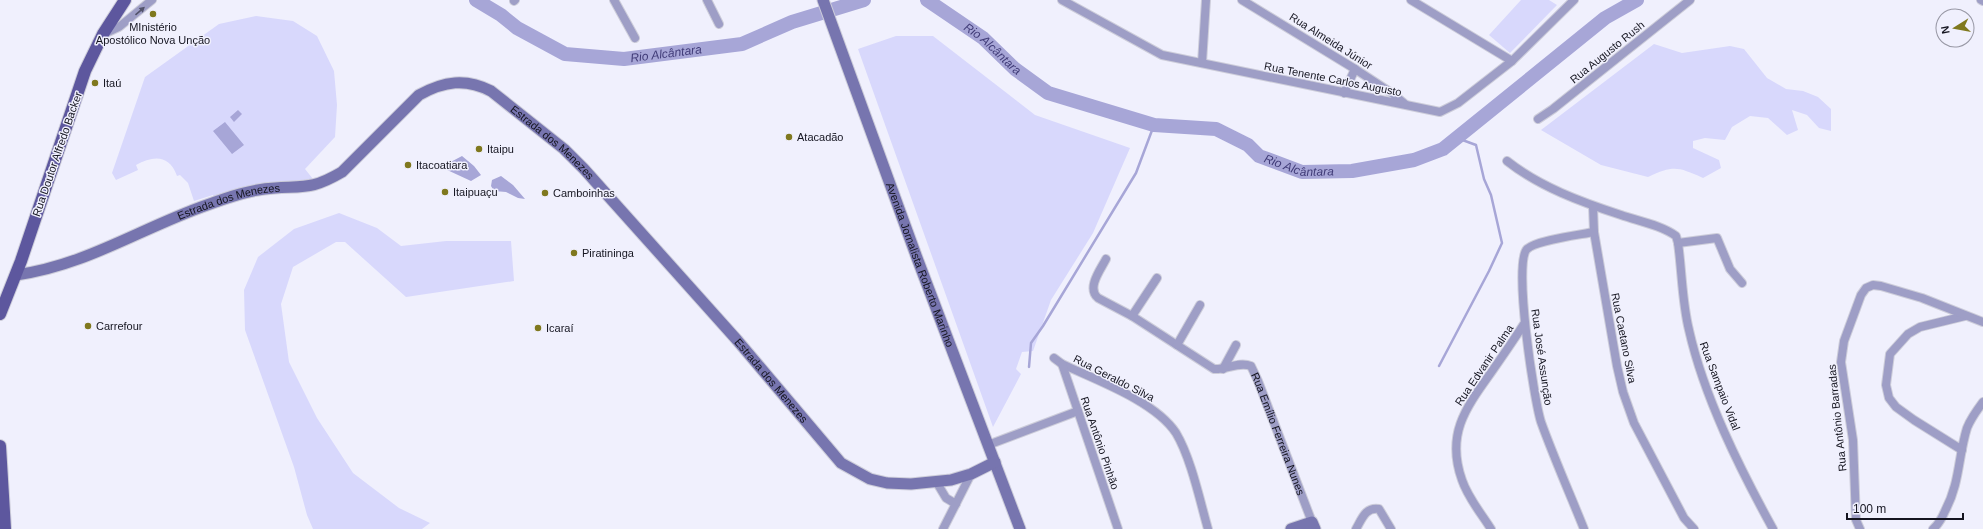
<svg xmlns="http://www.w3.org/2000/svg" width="1983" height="529" font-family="Arial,sans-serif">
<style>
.green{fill:#d8d8fc}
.water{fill:#a7a6d7}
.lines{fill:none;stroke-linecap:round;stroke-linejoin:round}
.stream{stroke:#a7a6d7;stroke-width:2.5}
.river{stroke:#a7a6d7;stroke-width:14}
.street-casing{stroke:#cdcdda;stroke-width:10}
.secondary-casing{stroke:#cdcdda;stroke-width:13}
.primary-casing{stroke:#cdcdda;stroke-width:14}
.street{stroke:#9e9ec6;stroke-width:8}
.secondary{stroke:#7775af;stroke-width:11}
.primary{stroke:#5d579e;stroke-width:12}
.oneway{fill:#53536b}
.poi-dot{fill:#7f781e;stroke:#f0f0fd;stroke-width:1.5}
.labels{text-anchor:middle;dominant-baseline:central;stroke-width:3;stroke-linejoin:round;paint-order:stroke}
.poi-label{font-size:11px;fill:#151520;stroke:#f0f0fd;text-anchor:start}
.street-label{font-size:11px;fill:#151520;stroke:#f0f0fd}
.water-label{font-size:12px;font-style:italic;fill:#413c78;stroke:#f0f0fd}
</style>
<rect width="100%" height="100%" fill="#f0f0fd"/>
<path class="green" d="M1521 0H1549L1557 5 1510 53 1489 35Z
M256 16 293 21 317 36 334 71 337 105 335 137 305 169 313 179 267 184 214 197 213 195 194 201 188 183 180 175 177 176C169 154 153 156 136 165L138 170 116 180 112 173 145 77 219 24Z
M896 36H933L1035 115 1130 148 1093 233 1051 300 1033 351 1022 352 1016 369 1021 374 993 427 858 49Z
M1654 44 1682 53 1730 46 1744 49 1767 78 1786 89 1803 91 1818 97 1831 109V131L1819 128 1807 115 1792 110 1798 130 1787 135 1768 118 1750 116 1732 127 1725 140 1705 138 1693 141V148L1719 160 1721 168 1703 178C1678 167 1674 165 1648 177L1601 165 1541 130Z
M339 213 377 228 401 246 446 241H511L514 281 406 297 345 242H336L293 267 281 304 289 362 317 418 353 473 399 508 430 523 422 529H313L307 515 294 467 245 330 244 290 258 257 294 229Z"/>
<path class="water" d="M238 110 242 114 234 122 230 117Z
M225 122 244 145 232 154 213 131Z
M462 156 474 166 481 175 471 181 445 169V165Z
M501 176 513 185 525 199 518 198 506 192 494 191 491 186 492 180Z"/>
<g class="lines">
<path class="stream" d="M1439 366 1489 271 1502 243 1491 195 1484 179 1476 145 1457 138
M1029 367 1031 343 1043 326 1136 173 1154 125"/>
<g class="river">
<path id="s1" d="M476 0 501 15 517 28 565 54 624 59 742 44 792 22 864 0"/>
<path id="s2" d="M927 0 983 38 1015 69 1048 93 1154 125 1216 129 1248 145 1259 156 1302 172 1352 171 1414 160 1443 149 1605 18 1637 0"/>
</g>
<g class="street-casing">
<g id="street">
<path d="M614 0 635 38"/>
<path d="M707 0 719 24"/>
<path d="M1062 0 1162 55 1440 112 1458 103 1512 61 1574 0"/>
<path d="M1242 0 1355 69 1393 94 1405 104"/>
<path d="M1411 0 1512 61"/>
<path d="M1981 0 1983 1"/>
<path d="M514 1 515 0"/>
<path d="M104 34 119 27 152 0"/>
<path d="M1202 63 1206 0"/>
<path d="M1344 93 1355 69"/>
<path d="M1538 119 1553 109 1690 0"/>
<path d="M1507 161C1540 187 1581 202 1621 215 1638 221 1661 225 1676 236L1678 243C1682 271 1682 302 1689 330 1704 397 1740 469 1773 529"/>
<path d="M1593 206 1594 232 1617 366 1623 392 1634 423 1684 518 1694 529"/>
<path d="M1678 243 1717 238 1730 269 1742 283"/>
<path id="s3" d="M1106 259C1101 269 1086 288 1098 298L1132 316 1214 369C1226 370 1239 361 1251 366L1258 381 1312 522"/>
<path d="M1132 316 1157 278"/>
<path d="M1177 345 1200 305"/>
<path d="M1054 358 1062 364C1096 380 1155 401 1176 433 1191 458 1200 501 1208 529"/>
<path d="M1062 364 1118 529"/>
<path d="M1223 369 1236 345"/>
<path d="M988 445 1078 411"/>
<path d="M1962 450 1914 420 1896 407 1889 398 1886 385 1890 354 1908 334 1920 327 1965 316"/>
<path d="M937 483 946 498 956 504"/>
<path d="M943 529 971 474"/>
<path d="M1356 529C1362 519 1365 507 1379 509L1391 529"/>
<path d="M1491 529C1481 513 1468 498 1462 480 1446 435 1465 409 1490 374 1502 357 1513 341 1524 324"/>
<path d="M1584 529C1570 494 1554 458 1541 422 1534 400 1513 263 1527 249 1537 240 1579 235 1594 232"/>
<path d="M1860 529 1856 520 1853 440 1841 362 1844 341 1861 295 1866 288 1873 285 1881 286 1922 298 1983 322"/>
<path d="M1933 529C1939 524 1942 518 1945 511 1960 483 1958 457 1967 428 1971 418 1977 410 1983 402"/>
</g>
</g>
<g class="secondary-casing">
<g id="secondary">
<path id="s4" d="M823 0 917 258 1020 529"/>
<path id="s5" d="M16 275C87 265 141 228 207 205 229 197 252 189 275 188 306 186 313 189 342 172L419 95C444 81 466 78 491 91L564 149 584 169 737 340 841 463 870 479 887 483 911 484 951 480 971 474 995 462"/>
<path d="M1291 529 1312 522 1315 529"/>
</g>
</g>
<g class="primary-casing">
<path id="primary" d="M0 314 21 261 85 71 103 34 125 0
M0 446 5 529"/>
</g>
<use href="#street" class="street"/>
<use href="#secondary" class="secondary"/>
<use href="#primary" class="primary"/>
</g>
<defs><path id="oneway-solid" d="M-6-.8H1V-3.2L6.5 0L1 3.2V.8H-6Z"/></defs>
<use class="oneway" href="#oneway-solid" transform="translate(140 11) rotate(-41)"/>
<g class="poi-dot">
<circle cx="153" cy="14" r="4"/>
<circle cx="95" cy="83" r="4"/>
<circle cx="789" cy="137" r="4"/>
<circle cx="479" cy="149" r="4"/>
<circle cx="408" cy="165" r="4"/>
<circle cx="445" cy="192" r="4"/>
<circle cx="545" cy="193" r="4"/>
<circle cx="574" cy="253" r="4"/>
<circle cx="88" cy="326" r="4"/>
<circle cx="538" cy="328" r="4"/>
</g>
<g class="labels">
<g class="poi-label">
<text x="153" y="27" text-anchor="middle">MInistério<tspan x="153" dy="13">Apostólico Nova Unção</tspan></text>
<text x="103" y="83">Itaú</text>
<text x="797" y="137">Atacadão</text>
<text x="487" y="149">Itaipu</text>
<text x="416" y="165">Itacoatiara</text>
<text x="453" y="192">Itaipuaçu</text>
<text x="553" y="193">Camboinhas</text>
<text x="582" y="253">Piratininga</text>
<text x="96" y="326">Carrefour</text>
<text x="546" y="328">Icaraí</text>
</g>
<g class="street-label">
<text transform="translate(1331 41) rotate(32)">Rua Almeida Júnior</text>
<text transform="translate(1607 52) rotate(-39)">Rua Augusto Rush</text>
<text transform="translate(1333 79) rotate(11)">Rua Tenente Carlos Augusto</text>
<text stroke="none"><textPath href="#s5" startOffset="609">Estrada dos Menezes</textPath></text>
<text transform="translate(57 154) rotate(-71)">Rua Doutor Alfredo Backer</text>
<text stroke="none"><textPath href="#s5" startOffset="226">Estrada dos Menezes</textPath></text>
<text stroke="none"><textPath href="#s4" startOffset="282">Avenida Jornalista Roberto Marinho</textPath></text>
<text transform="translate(1624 338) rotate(79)">Rua Caetano Silva</text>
<text transform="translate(1542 357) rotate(82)">Rua José Assunção</text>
<text transform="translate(1484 365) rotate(-56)">Rua Edvanir Palma</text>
<text transform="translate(1114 378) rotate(27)">Rua Geraldo Silva</text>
<text stroke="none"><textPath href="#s5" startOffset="933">Estrada dos Menezes</textPath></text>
<text transform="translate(1720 386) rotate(69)">Rua Sampaio Vidal</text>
<text transform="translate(1837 418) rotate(-96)">Rua Antônio Barradas</text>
<text stroke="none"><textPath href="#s3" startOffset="290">Rua Emílio Ferreira Nunes</textPath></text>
<text transform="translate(1100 443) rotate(71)">Rua Antônio Pinhão</text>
</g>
<g class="water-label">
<text stroke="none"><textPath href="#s2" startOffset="82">Rio Alcântara</textPath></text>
<text stroke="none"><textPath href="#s1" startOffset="206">Rio Alcântara</textPath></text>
<text stroke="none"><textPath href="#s2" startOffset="419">Rio Alcântara</textPath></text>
</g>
</g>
<g transform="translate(1955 28) rotate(259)"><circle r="19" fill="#f0f0fd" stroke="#9898a5"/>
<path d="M0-3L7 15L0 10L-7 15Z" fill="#7f781e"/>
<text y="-6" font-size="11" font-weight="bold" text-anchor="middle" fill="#151520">N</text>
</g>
<path d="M1847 513v6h116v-6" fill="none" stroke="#151520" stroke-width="2"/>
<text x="1853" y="513" font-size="12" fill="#151520" stroke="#f0f0fd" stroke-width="3" paint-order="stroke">100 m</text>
</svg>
